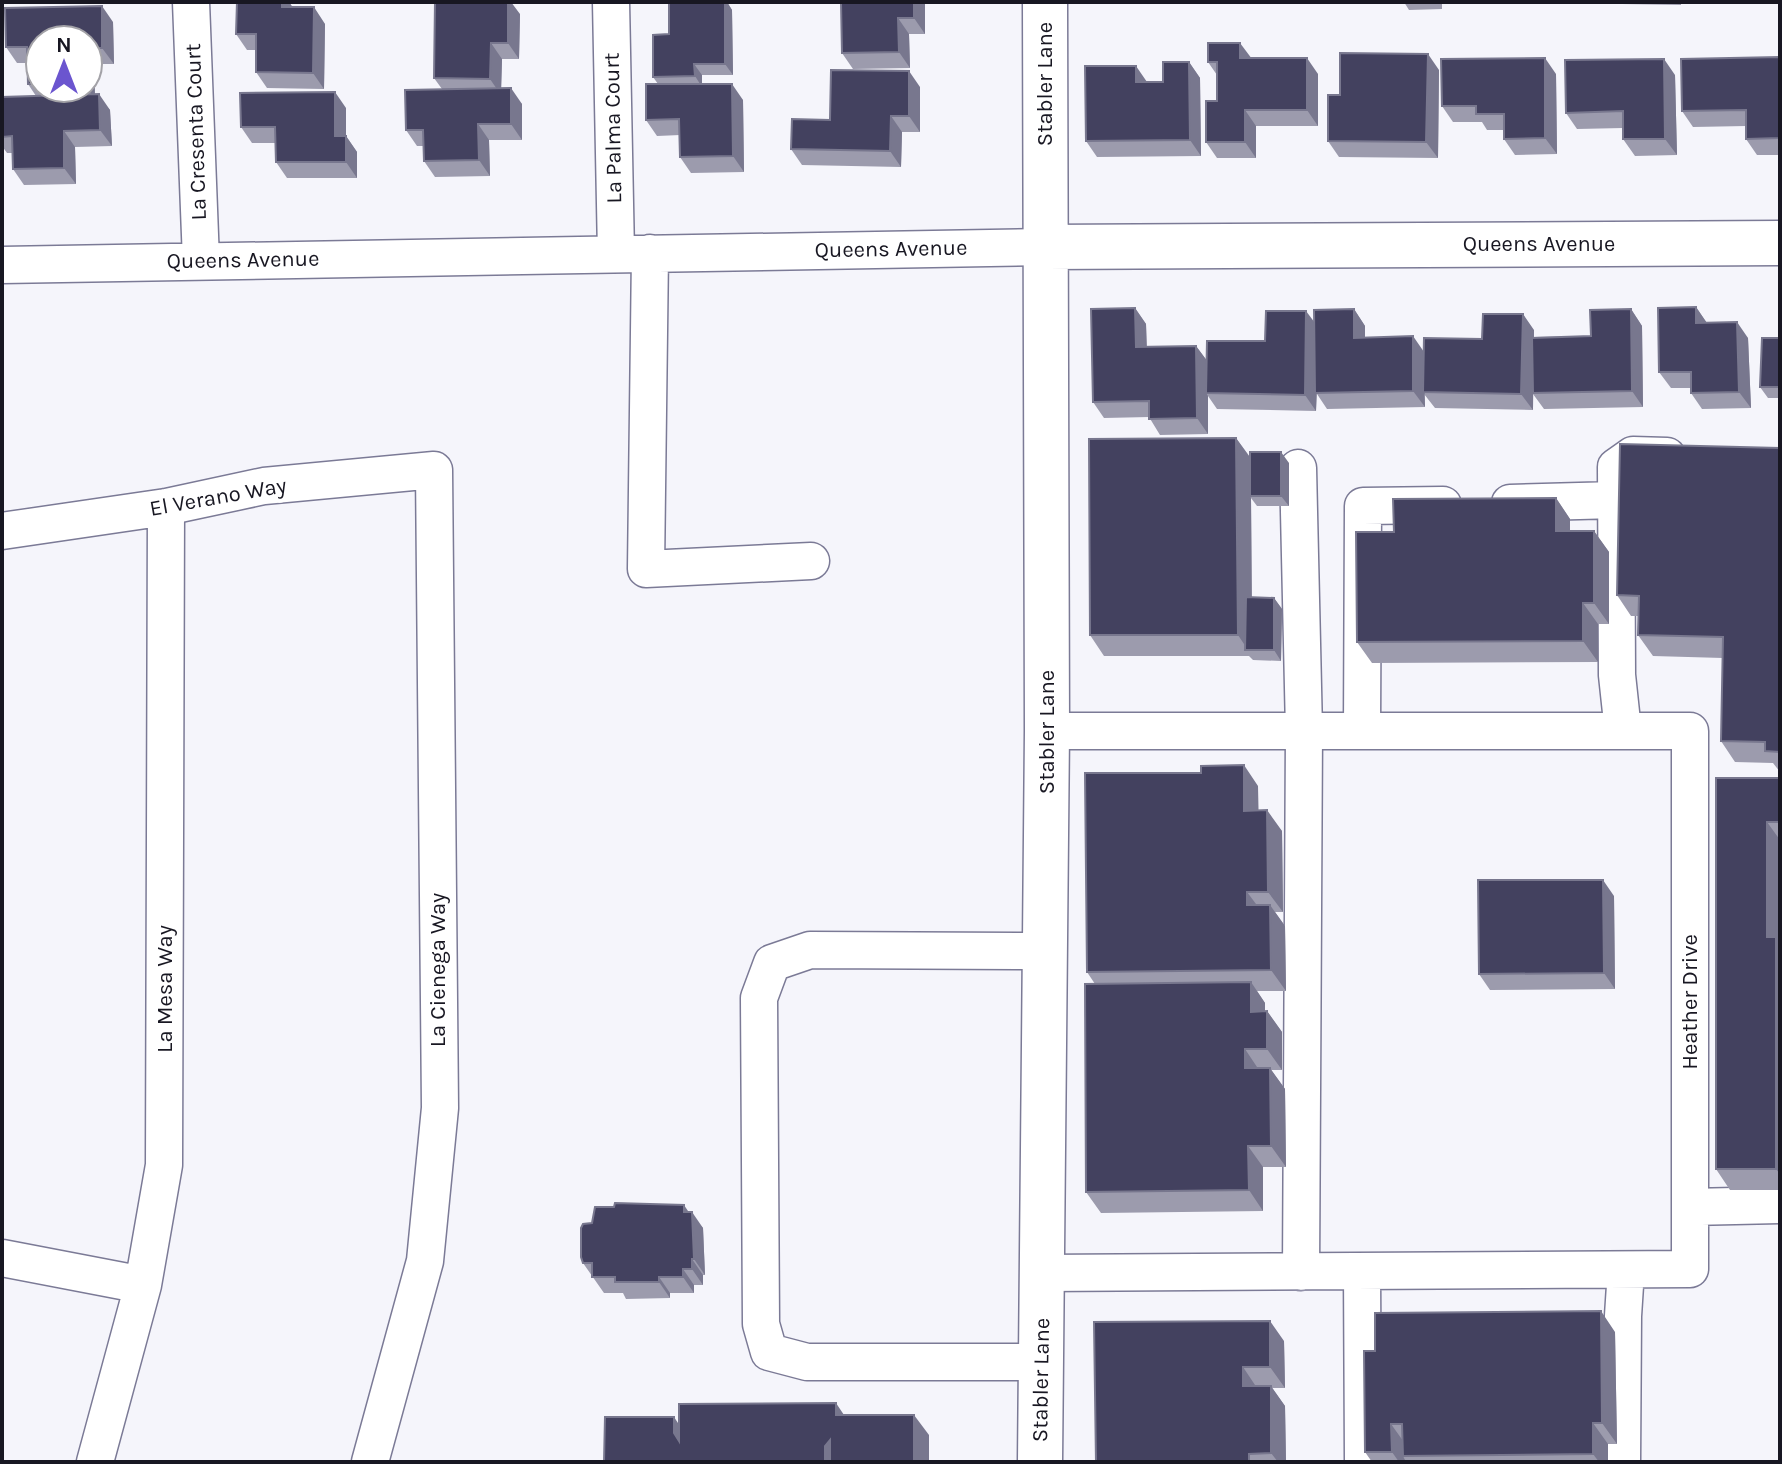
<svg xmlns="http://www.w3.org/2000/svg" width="1782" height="1464" font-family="Karla,sans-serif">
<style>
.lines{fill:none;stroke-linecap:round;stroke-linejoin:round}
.minor-casing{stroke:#7b7a96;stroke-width:39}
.tertiary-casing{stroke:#7b7a96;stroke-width:47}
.minor{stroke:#fff;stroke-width:36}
.tertiary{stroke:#fff;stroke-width:44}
.wall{fill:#9c9bad;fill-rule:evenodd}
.shaded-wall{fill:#78778e}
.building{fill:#43415f;stroke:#78778e;stroke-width:2}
.labels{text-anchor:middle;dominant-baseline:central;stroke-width:8;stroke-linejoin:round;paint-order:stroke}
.street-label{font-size:22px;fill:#181722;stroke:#fff}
</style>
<rect width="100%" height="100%" fill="#f5f5fb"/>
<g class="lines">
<g class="minor-casing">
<path id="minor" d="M191 2 201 261
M611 2 616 254
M650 253 646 569 811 561
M2 265 1047 247
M1298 468 1304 731 1301 1272
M1510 503 1616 500
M2 531 166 507 264 486 434 470 440 1108 425 1261 370 1462
M1362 731 1363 506 1443 505
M1623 731 1617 675 1616 467 1633 455 1667 456
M1690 1207 1780 1205
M2 1258 143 1285
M1362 1271 1363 1462
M1043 1273 1690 1269V731H1047
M1041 1362H807L769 1352 761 1324 759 998 772 963 810 950 1045 951
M95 1462 143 1285 164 1165 166 507
M1622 1462 1623 1316 1626 1270"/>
</g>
<g class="tertiary-casing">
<path id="tertiary" d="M1047 247 1780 243
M1040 1462 1047 731 1045 2"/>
</g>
<use href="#minor" class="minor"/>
<use href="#tertiary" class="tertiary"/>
</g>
<path class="wall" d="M237 2H289L292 7 325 24 324 89 267 88 256 72V50H247L236 34Z
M669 2H727L732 10 733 75H702V84L743 100 744 172 691 173 680 157V135L657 136 646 120 658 84 653 77 669 34Z
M925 2V34H909L910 68 853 69 842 53Z
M1211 2H1248V3H1211Z
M1404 2H1442V9L1409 10Z
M1621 2H1681V5L1622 4Z
M520 14 519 59H502L501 88 522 104V140H489L490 176 435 177 424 161V146H417L406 130 442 89 434 78Z
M113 22 114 64H94L95 94 110 110 112 146 75 147 76 184 24 185 13 169 12 153H7L2 146V137L36 96 28 84 27 63H17L6 47ZM40 40H88V88H40Z
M1780 57V155H1757L1746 139V126L1693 127 1682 111Z
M1251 58 1318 74V126H1256V158H1217L1206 142 1217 101V75L1208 62Z
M1189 62 1200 78 1201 156 1097 157 1086 141 1147 82H1163Z
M1439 70 1438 158 1339 157 1328 141 1340 95Z
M1556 74 1557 154 1515 155 1504 139V130H1487L1482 122H1453L1442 106Z
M1675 75 1677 155 1635 156 1623 139V128L1577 129 1566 113Z
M920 87V132H902L901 167 802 165 791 149 830 120Z
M346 108V136L357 152V178H287L276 162V143H252L241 127Z
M1696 307 1706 322 1748 338 1751 408 1702 409 1691 393V388H1671L1659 372Z
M1135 308 1146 324 1147 347 1196 346 1207 361 1354 309 1365 326V337L1424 352 1482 339 1534 330V337L1591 336 1631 309 1642 326 1643 407 1544 409 1533 394V410L1435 408 1424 394 1425 407 1327 409 1317 394 1316 411 1217 409 1208 396V434L1160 435 1149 417 1104 418 1093 402Z
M1780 338V398H1768L1760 387Z
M1236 438 1250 457 1289 463V506H1257L1251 498 1252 597 1274 598 1282 609 1281 661 1253 660 1249 656H1104L1090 635Z
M1780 448V772L1773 763 1735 762 1721 741 1723 658 1653 656 1638 635V616H1631L1617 595Z
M1556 498 1570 519V531H1594L1609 552V624H1598V662L1372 663 1357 642 1394 532Z
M1716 778H1780V1190H1730L1716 1169Z
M1258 786V810L1282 831 1283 912H1275L1285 926 1286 991H1257L1265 1003V1012L1267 1011 1282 1032V1070H1271L1285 1089 1286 1167H1263V1211L1101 1213 1086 1192 1095 984 1087 972Z
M1614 896 1615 989 1490 990 1479 974Z
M614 1207 688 1212 703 1228 705 1275H703V1285H694V1293H670V1298L626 1299 623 1293H604L583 1263 592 1223Z
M1615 1332 1617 1444H1608V1462H1407L1406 1461V1462H1372L1365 1452 1375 1351Z
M1284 1341 1285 1388H1272L1285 1406 1286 1462H1096Z"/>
<path class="shaded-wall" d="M282 2H289L294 9 282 7Z
M508 2H511L520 14 519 59 508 43Z
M725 2H727L732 10 733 75 725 64Z
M914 2H925V34L914 18Z
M102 6 113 22 114 64 102 48Z
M314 7 325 24 324 89 313 73Z
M898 18 909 34 910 68 899 52Z
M491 43 502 59 501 95 490 79Z
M1240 43 1252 59 1240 58Z
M1428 54 1439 70 1438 158 1426 142Z
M88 56 94 64 95 99 87 88Z
M1307 58 1318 74V126L1307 110Z
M1545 58 1556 74 1557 154 1545 138Z
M1664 59 1675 75 1677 155 1665 139Z
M1189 62 1200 78 1201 156 1190 140Z
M694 64 702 75V87L695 76Z
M1136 66 1147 82H1136Z
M909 71 920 87V132L909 116Z
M732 84 743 100 744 172 733 156Z
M511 88 522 104V140L511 124Z
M335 92 346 108V146V136L357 152V178L346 162 335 136Z
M99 94 110 110 112 146 100 130Z
M1245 110 1256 126V158L1245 142Z
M891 116 902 132 901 167 890 151Z
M478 124 489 140 490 176 479 160Z
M64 131 75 147 76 184 64 168Z
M1696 307 1707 323H1696Z
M1135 308 1146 324 1147 363 1136 347Z
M1354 309 1365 326V354L1354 338Z
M1631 309 1642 326 1643 407 1632 391Z
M1306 311 1318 327 1316 411 1305 395Z
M1523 314 1534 330 1533 410 1521 394Z
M1737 322 1748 338 1751 408 1739 392Z
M1413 336 1424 352 1425 407 1413 391Z
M1196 346 1208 362 1206 393 1208 396V434L1197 418Z
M1236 438 1251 459 1250 496 1251 498 1252 650H1248L1238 635Z
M1281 452 1289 463V506L1281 496Z
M1556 498 1570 519V552L1556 531Z
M1594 531 1609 552V624L1594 603Z
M1274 598 1282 609 1281 661 1274 650Z
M1583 603 1598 624V662L1583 641Z
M1244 765 1258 786 1259 832 1244 811Z
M1267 810 1282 831 1283 912 1268 892Z
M1767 822 1780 840V1174L1776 1169 1767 937Z
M1603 880 1614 896 1615 989 1604 973Z
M1247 892 1262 912 1247 905Z
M1270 905 1285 926 1286 991 1271 970Z
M1251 982 1265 1003V1033L1251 1012Z
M1267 1011 1282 1032V1070L1267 1049Z
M1245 1049 1259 1070 1245 1068Z
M1270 1068 1285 1089 1286 1167 1271 1146Z
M1248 1146 1263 1167V1211L1249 1190Z
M684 1205 692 1217V1212L703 1228 705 1275 694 1259 684 1212Z
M692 1259 703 1275V1285L692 1269Z
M683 1269 694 1285V1293L683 1277Z
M659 1277 670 1293V1298L659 1282Z
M1601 1311 1615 1332 1617 1444 1602 1423Z
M1270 1321 1284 1341 1285 1388 1270 1367Z
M1243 1367 1257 1388 1243 1386Z
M1271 1386 1285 1406 1286 1462H1278L1271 1453Z
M836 1403 850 1424 836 1415Z
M914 1415 929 1435V1462H914Z
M674 1417 688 1438V1454L674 1433Z
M1593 1423 1608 1444V1462H1599L1593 1454Z
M1391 1424 1406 1445 1403 1456 1406 1462H1399L1392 1452Z
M830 1440 844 1462H825V1446Z"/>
<path class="building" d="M237 2H282V7H314L313 73 256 72V34H236Z
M435 2H508V43H491L490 79 434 78Z
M669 2H725V64H694L695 76 653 77V35L669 34Z
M841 2H914V18H898L899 52 842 53Z
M102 6V48H88V40H40V84H28L27 47H6L5 8Z
M1208 43H1240V58H1307V110H1245V142H1206V101H1217V62H1208Z
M1340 53 1428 54 1426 142 1328 141V95H1340Z
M1780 57V138L1746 139V110L1682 111 1681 59Z
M1545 58V138L1504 139V114H1476V106H1442L1441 59Z
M1664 59 1665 139H1623V111L1566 113 1565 60Z
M1163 62H1189L1190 140 1086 141 1085 66H1136V82H1163Z
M831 70 909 71V116H891L890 151 791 149 792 119 830 120Z
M646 84H732L733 156 680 157 679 119 646 120Z
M511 88V124H478L479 160 424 161 423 130H406L405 90Z
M335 92V136H346V162H276L275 127H241L240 93Z
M99 94 100 130 64 131V168L13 169 12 136 2 137V97Z
M1696 307V323L1737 322 1739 392 1691 393V372H1659L1658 308Z
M1135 308 1136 347 1196 346 1197 418 1149 419V401L1093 402 1091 309Z
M1354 309V338L1413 336V391L1315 393 1314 310Z
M1631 309 1632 391 1533 393 1532 338 1591 336 1590 310Z
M1266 311H1306L1305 395 1206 393 1207 341H1265Z
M1483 314H1523L1521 394 1423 392 1424 338 1482 339Z
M1762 338H1780V387H1760Z
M1236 438 1238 635H1090L1089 439Z
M1620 444 1780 448V752L1765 751V742L1721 741 1723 637 1638 635 1639 596 1617 595Z
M1250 452H1281V496H1250Z
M1556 498V531H1594V603H1583V641L1357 642 1356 532H1394L1393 499Z
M1246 597 1274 598V650H1245Z
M1244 765V811L1267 810 1268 892H1247V905H1270L1271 970 1087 972 1085 773H1201V766Z
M1716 778H1780V822H1767V937H1776V1169H1716Z
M1478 880H1603L1604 973 1479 974Z
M1251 982V1012L1267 1011V1049H1245V1068H1270L1271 1146H1248L1249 1190 1086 1192 1085 984Z
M615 1203 684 1205V1212H692L694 1259H692V1269H683V1277H659V1282H615V1277H592V1263H583L581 1257V1228L583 1224 592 1223 595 1207H614Z
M1601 1311 1602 1423H1593V1454L1403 1456 1402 1424H1391L1392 1452H1365L1364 1351H1375V1313Z
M1270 1321V1367H1243V1386H1271V1453L1249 1454V1462H1096L1094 1322Z
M836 1403V1415H914V1462H830V1440L825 1446V1462H604L605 1417H674V1433L679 1441V1404Z"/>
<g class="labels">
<g class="street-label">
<text transform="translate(1045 84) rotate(-90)">Stabler Lane</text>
<text transform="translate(613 128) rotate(-91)">La Palma Court</text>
<text transform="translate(196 132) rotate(-92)">La Cresenta Court</text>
<text x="1539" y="244">Queens Avenue</text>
<text transform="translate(891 249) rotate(-1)">Queens Avenue</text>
<text transform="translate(243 260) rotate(-1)">Queens Avenue</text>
<text transform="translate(218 497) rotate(-10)">El Verano Way</text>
<text transform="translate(1047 732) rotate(-90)">Stabler Lane</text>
<text transform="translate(438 970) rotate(-90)">La Cienega Way</text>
<text transform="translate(165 989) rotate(-90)">La Mesa Way</text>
<text transform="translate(1690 1002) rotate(-90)">Heather Drive</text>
<text transform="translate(1041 1380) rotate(-89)">Stabler Lane</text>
</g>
</g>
<rect width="1782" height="1464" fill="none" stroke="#181722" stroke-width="8"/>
<g transform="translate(64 64)"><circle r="38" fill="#ffffff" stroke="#a3a2a7" stroke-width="2"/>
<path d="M0-6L14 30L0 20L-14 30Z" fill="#6b55cf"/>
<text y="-12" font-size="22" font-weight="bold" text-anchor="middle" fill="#181722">N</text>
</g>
</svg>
